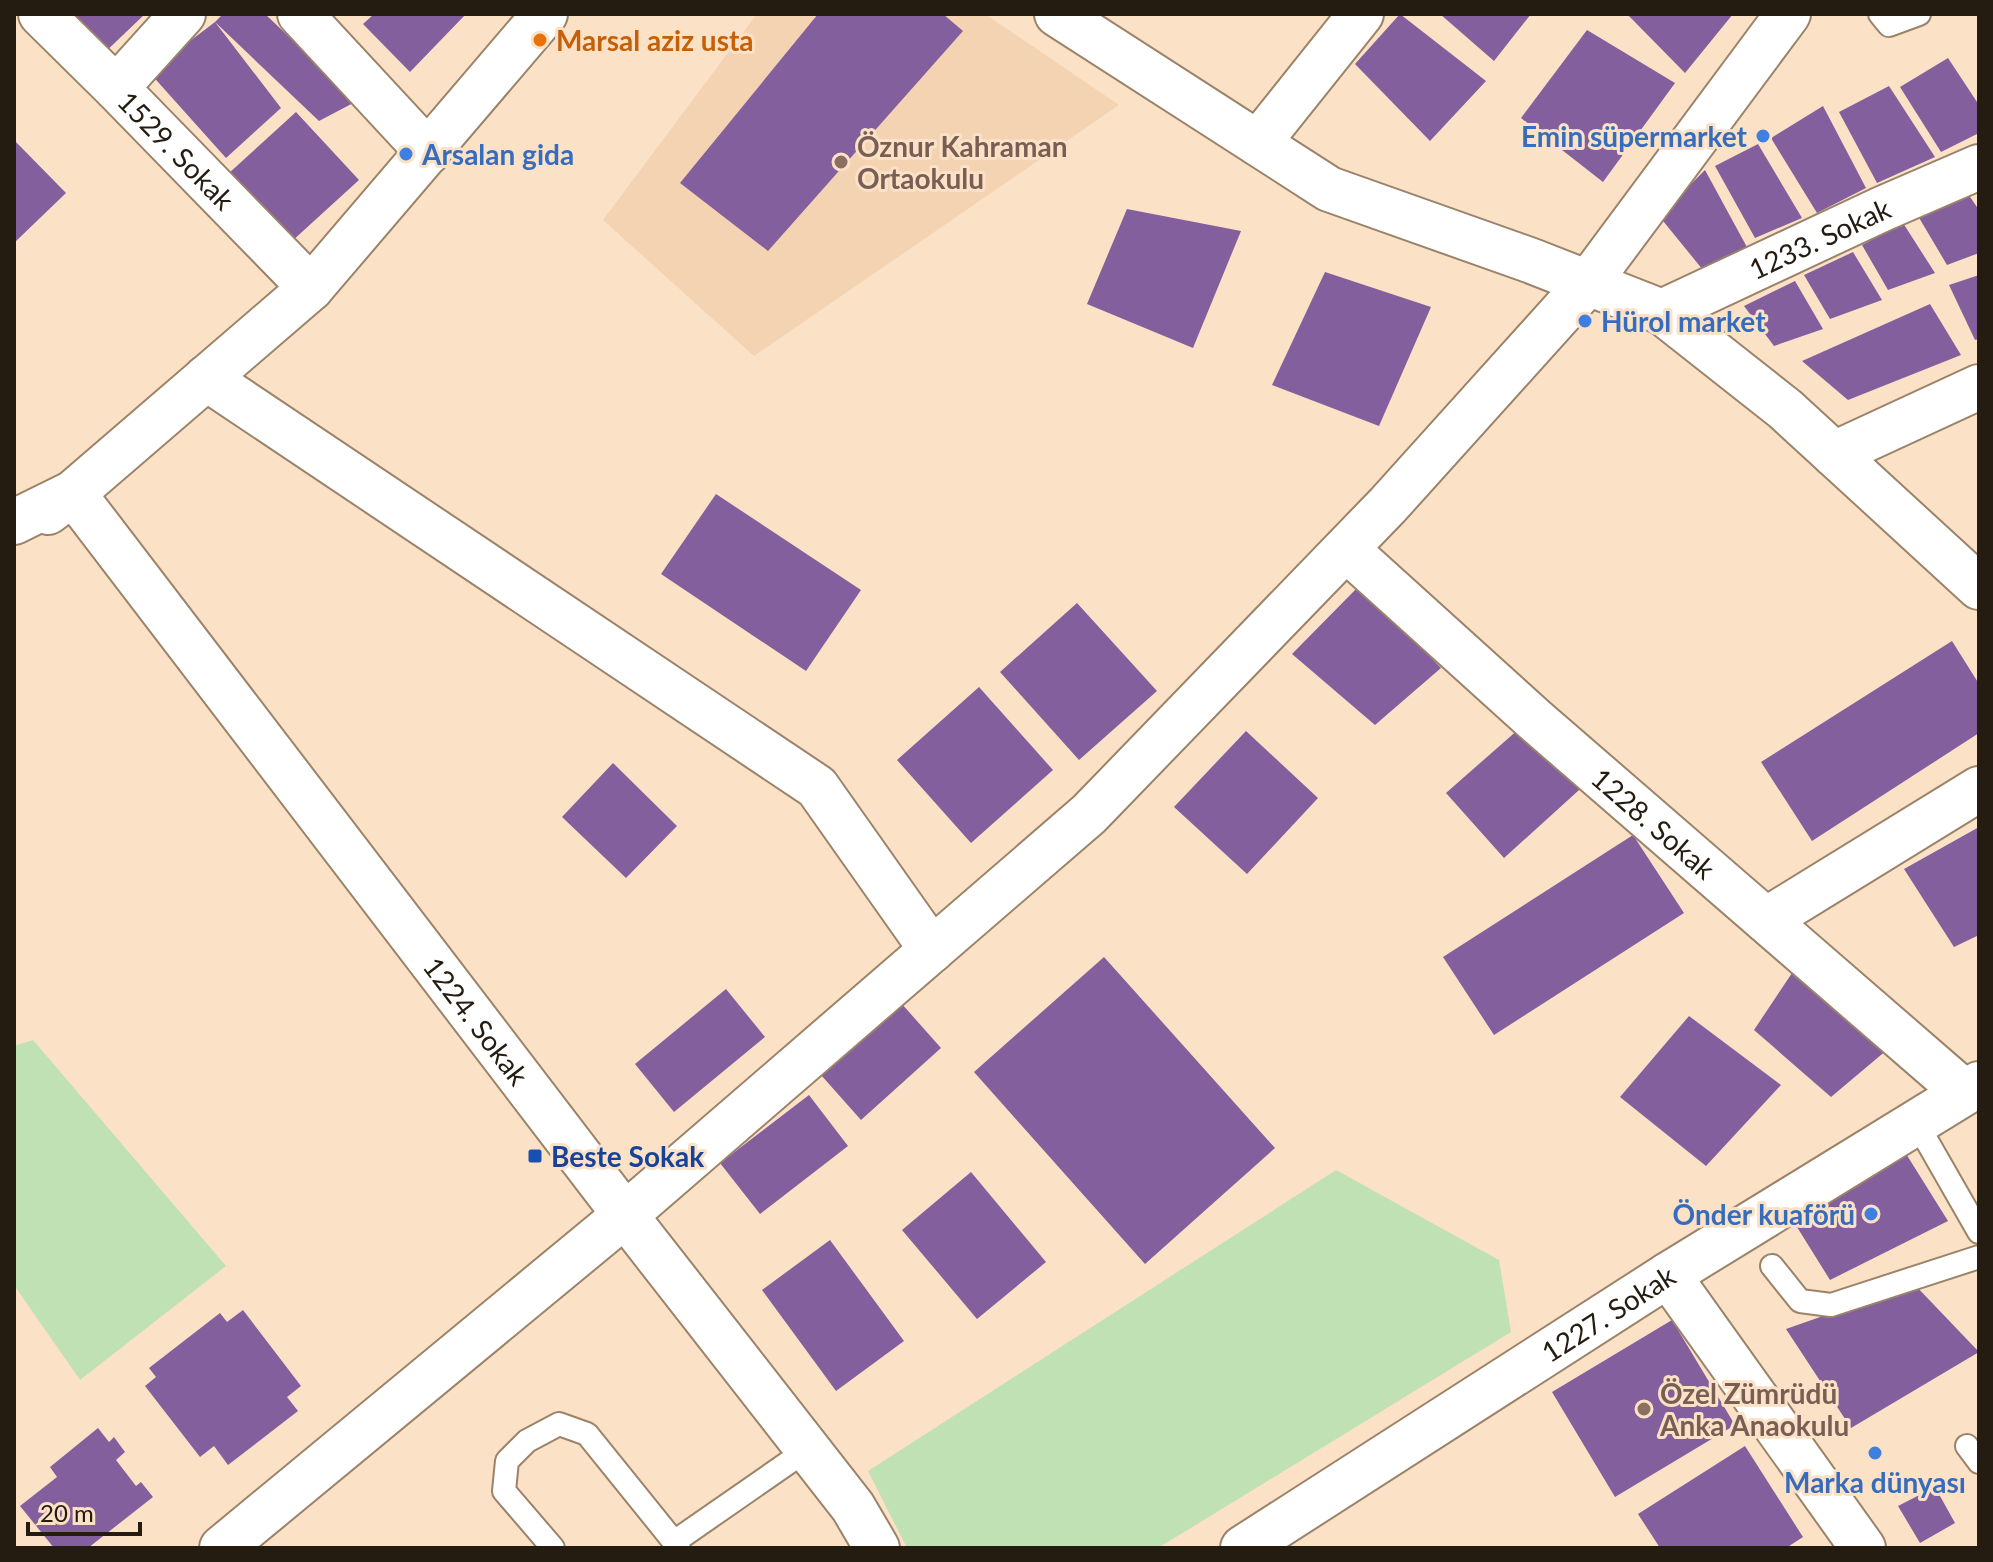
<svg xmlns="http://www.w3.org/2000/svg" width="1993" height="1562" font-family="Lato,sans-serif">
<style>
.built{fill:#f3d3b2}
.green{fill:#bfe1b3}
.building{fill:#845f9e}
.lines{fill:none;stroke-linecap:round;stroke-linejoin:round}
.lane-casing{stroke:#9b836a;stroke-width:26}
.street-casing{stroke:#9b836a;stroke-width:48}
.lane{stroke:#fff;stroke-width:22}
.street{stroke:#fff;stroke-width:44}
.food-dot{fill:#e8710a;stroke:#fbe1c6;stroke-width:3}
.shop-dot{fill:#3f7fe0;stroke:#fbe1c6;stroke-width:3}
.education-dot{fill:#8d6e63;stroke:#fbe1c6;stroke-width:3}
.transit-dot{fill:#1a4fb4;stroke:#fbe1c6;stroke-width:3}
.labels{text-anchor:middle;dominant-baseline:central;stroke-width:6;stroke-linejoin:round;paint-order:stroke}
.food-label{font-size:28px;font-weight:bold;fill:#c56008;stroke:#fbe1c6;text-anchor:start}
.shop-label{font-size:28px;font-weight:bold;fill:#366cbe;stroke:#fbe1c6;text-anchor:end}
.education-label{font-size:28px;font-weight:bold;fill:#785e54;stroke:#fbe1c6;text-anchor:start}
.street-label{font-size:28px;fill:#241b11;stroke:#fbe1c6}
.transit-label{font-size:28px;font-weight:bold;fill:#164399;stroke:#fbe1c6;text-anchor:start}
</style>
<rect width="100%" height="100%" fill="#fbe1c6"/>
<path class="built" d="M757 14H985L1119 105 754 356 603 220Z"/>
<path class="green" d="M33 1040 226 1266 80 1380 14 1285V1046Z
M1336 1170 1499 1260 1511 1332 1158 1548H907L868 1471Z"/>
<path class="building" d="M56 14H145L101 56Z
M223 14H265L357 101 319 121 215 22 281 108 226 158 149 72 215 22Z
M374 14H466L410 72 363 24Z
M818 14H943L963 31 768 251 680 183Z
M1400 14 1486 81 1430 141 1355 64Z
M1440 14H1531L1494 61Z
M1627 14H1733L1685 73Z
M1587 30 1675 83 1603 182 1521 118Z
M1948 58 1979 105V133L1941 152 1900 87Z
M1889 86 1935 157 1877 183 1839 112Z
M1823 106 1866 188 1817 213 1771 138Z
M296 112 359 180 291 242 228 174Z
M14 140 66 193 14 243Z
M1758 144 1802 218 1755 238 1715 166Z
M1705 170 1748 249 1703 270 1659 216Z
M1966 191 1979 210V253L1947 265 1918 216Z
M1127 209 1241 231 1193 348 1087 304Z
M1903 223 1935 273 1888 290 1862 245Z
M1853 252 1882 300 1830 319 1804 275Z
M1325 272 1431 307 1379 426 1272 385Z
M1979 275V339L1975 340 1949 285Z
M1795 281 1823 329 1774 346 1744 306Z
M1930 304 1961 355 1848 400 1802 361Z
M716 494 861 590 806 671 661 574Z
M1360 585 1441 668 1375 725 1292 654Z
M1077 603 1157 691 1079 760 1000 672Z
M1952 641 1979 684V733L1812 841 1761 762Z
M979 687 1053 770 971 843 897 760Z
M1529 720 1589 781 1504 858 1446 793Z
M1246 731 1318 798 1247 874 1174 807Z
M613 763 677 826 626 878 562 817Z
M1979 827V935L1954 947 1904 869Z
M1633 835 1684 913 1494 1035 1443 957Z
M1104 957 1275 1148 1145 1264 974 1072Z
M1800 961 1894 1044 1831 1097 1754 1030Z
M726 989 765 1037 674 1112 635 1064Z
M901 1003 941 1048 861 1120 821 1075Z
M1689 1016 1781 1085 1706 1166 1620 1097Z
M809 1095 848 1146 760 1214 720 1163Z
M1903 1149 1948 1221 1830 1280 1792 1219Z
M971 1172 1046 1262 977 1319 902 1230Z
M830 1240 904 1341 836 1391 762 1290Z
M1914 1284 1979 1352 1851 1428 1786 1329Z
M243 1310 301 1386 287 1397 298 1411 228 1465 214 1446 200 1457 145 1386 156 1377 149 1368 220 1313 227 1322Z
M1672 1320 1735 1425 1615 1497 1552 1392Z
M98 1428 109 1442 114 1437 125 1452 116 1460 136 1486 141 1482 153 1497 88 1548H54L20 1506 57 1477 50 1467Z
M1745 1446 1803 1537 1786 1548H1660L1638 1514Z
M1935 1487 1955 1523 1920 1543 1898 1506Z"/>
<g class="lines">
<g class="lane-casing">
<path id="lane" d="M1880 14 1889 25 1919 14
M1916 1122 1979 1232
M1772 1266 1800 1301 1831 1305 1979 1257
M1967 1446 1979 1462
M674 1542 808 1449
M553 1548 504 1491 507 1461 527 1441 559 1424 587 1434 679 1548"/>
</g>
<g class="street-casing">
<g id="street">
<path id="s1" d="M41 14 116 88 311 288"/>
<path d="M300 14 428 152"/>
<path d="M1057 14 1329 189 1532 261 1662 312 1785 409 1979 587"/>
<path d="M116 88 183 14"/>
<path d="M1258 143 1361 14"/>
<path id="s2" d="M1662 312 1882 209 1979 167"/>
<path d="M206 378 817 787 932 950"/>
<path d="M1834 454 1979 387"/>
<path d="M48 512 73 493 311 288 545 14"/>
<path id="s3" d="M14 522 73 493 625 1215 853 1507 877 1548"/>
<path id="s4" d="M1346 549 1535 720 1964 1092"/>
<path d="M1766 920 1979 789"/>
<path d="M1668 1275 1863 1548"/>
<path d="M222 1548 625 1215 1089 814 1388 505 1588 283 1788 14"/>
<path id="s5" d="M1243 1548 1668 1275 1979 1084"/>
</g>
</g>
<use href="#lane" class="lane"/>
<use href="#street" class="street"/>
</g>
<circle class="food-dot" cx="540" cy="40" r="8"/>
<g class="shop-dot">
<circle cx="1763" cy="136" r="8"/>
<circle cx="406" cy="154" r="8"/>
<circle cx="1585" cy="321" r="8"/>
<circle cx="1871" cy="1214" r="8"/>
<circle cx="1875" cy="1453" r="8"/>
</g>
<g class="education-dot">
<circle cx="841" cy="162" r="8"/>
<circle cx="1644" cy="1409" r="8"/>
</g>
<rect class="transit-dot" x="527" y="1148" width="16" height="16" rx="4"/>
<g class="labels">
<g class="food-label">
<text x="556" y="40">Marsal aziz usta</text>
</g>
<g class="shop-label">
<text x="1747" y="136">Emin süpermarket</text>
<text x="422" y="154" text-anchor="start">Arsalan gida</text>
<text x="1601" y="321" text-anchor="start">Hürol market</text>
<text x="1855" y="1214">Önder kuaförü</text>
<text x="1875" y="1482" text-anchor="middle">Marka dünyası</text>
</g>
<g class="education-label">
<text x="857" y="146">Öznur Kahraman<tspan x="857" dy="32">Ortaokulu</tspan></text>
<text x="1660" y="1393">Özel Zümrüdü<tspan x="1660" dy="32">Anka Anaokulu</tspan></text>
</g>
<g class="street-label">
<text stroke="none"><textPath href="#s1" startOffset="192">1529. Sokak</textPath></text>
<text stroke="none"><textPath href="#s2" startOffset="174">1233. Sokak</textPath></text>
<text stroke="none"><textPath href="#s4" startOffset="412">1228. Sokak</textPath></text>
<text stroke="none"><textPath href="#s3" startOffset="730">1224. Sokak</textPath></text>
<text stroke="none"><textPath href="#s5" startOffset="434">1227. Sokak</textPath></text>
</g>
<g class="transit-label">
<text x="551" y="1156">Beste Sokak</text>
</g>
</g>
<rect width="1993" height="1562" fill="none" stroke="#241b11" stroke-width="32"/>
<path d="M28 1522v12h112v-12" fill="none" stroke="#241b11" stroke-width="4"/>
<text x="40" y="1522" font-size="24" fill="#241b11" stroke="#fbe1c6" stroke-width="6" paint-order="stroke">20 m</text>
</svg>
